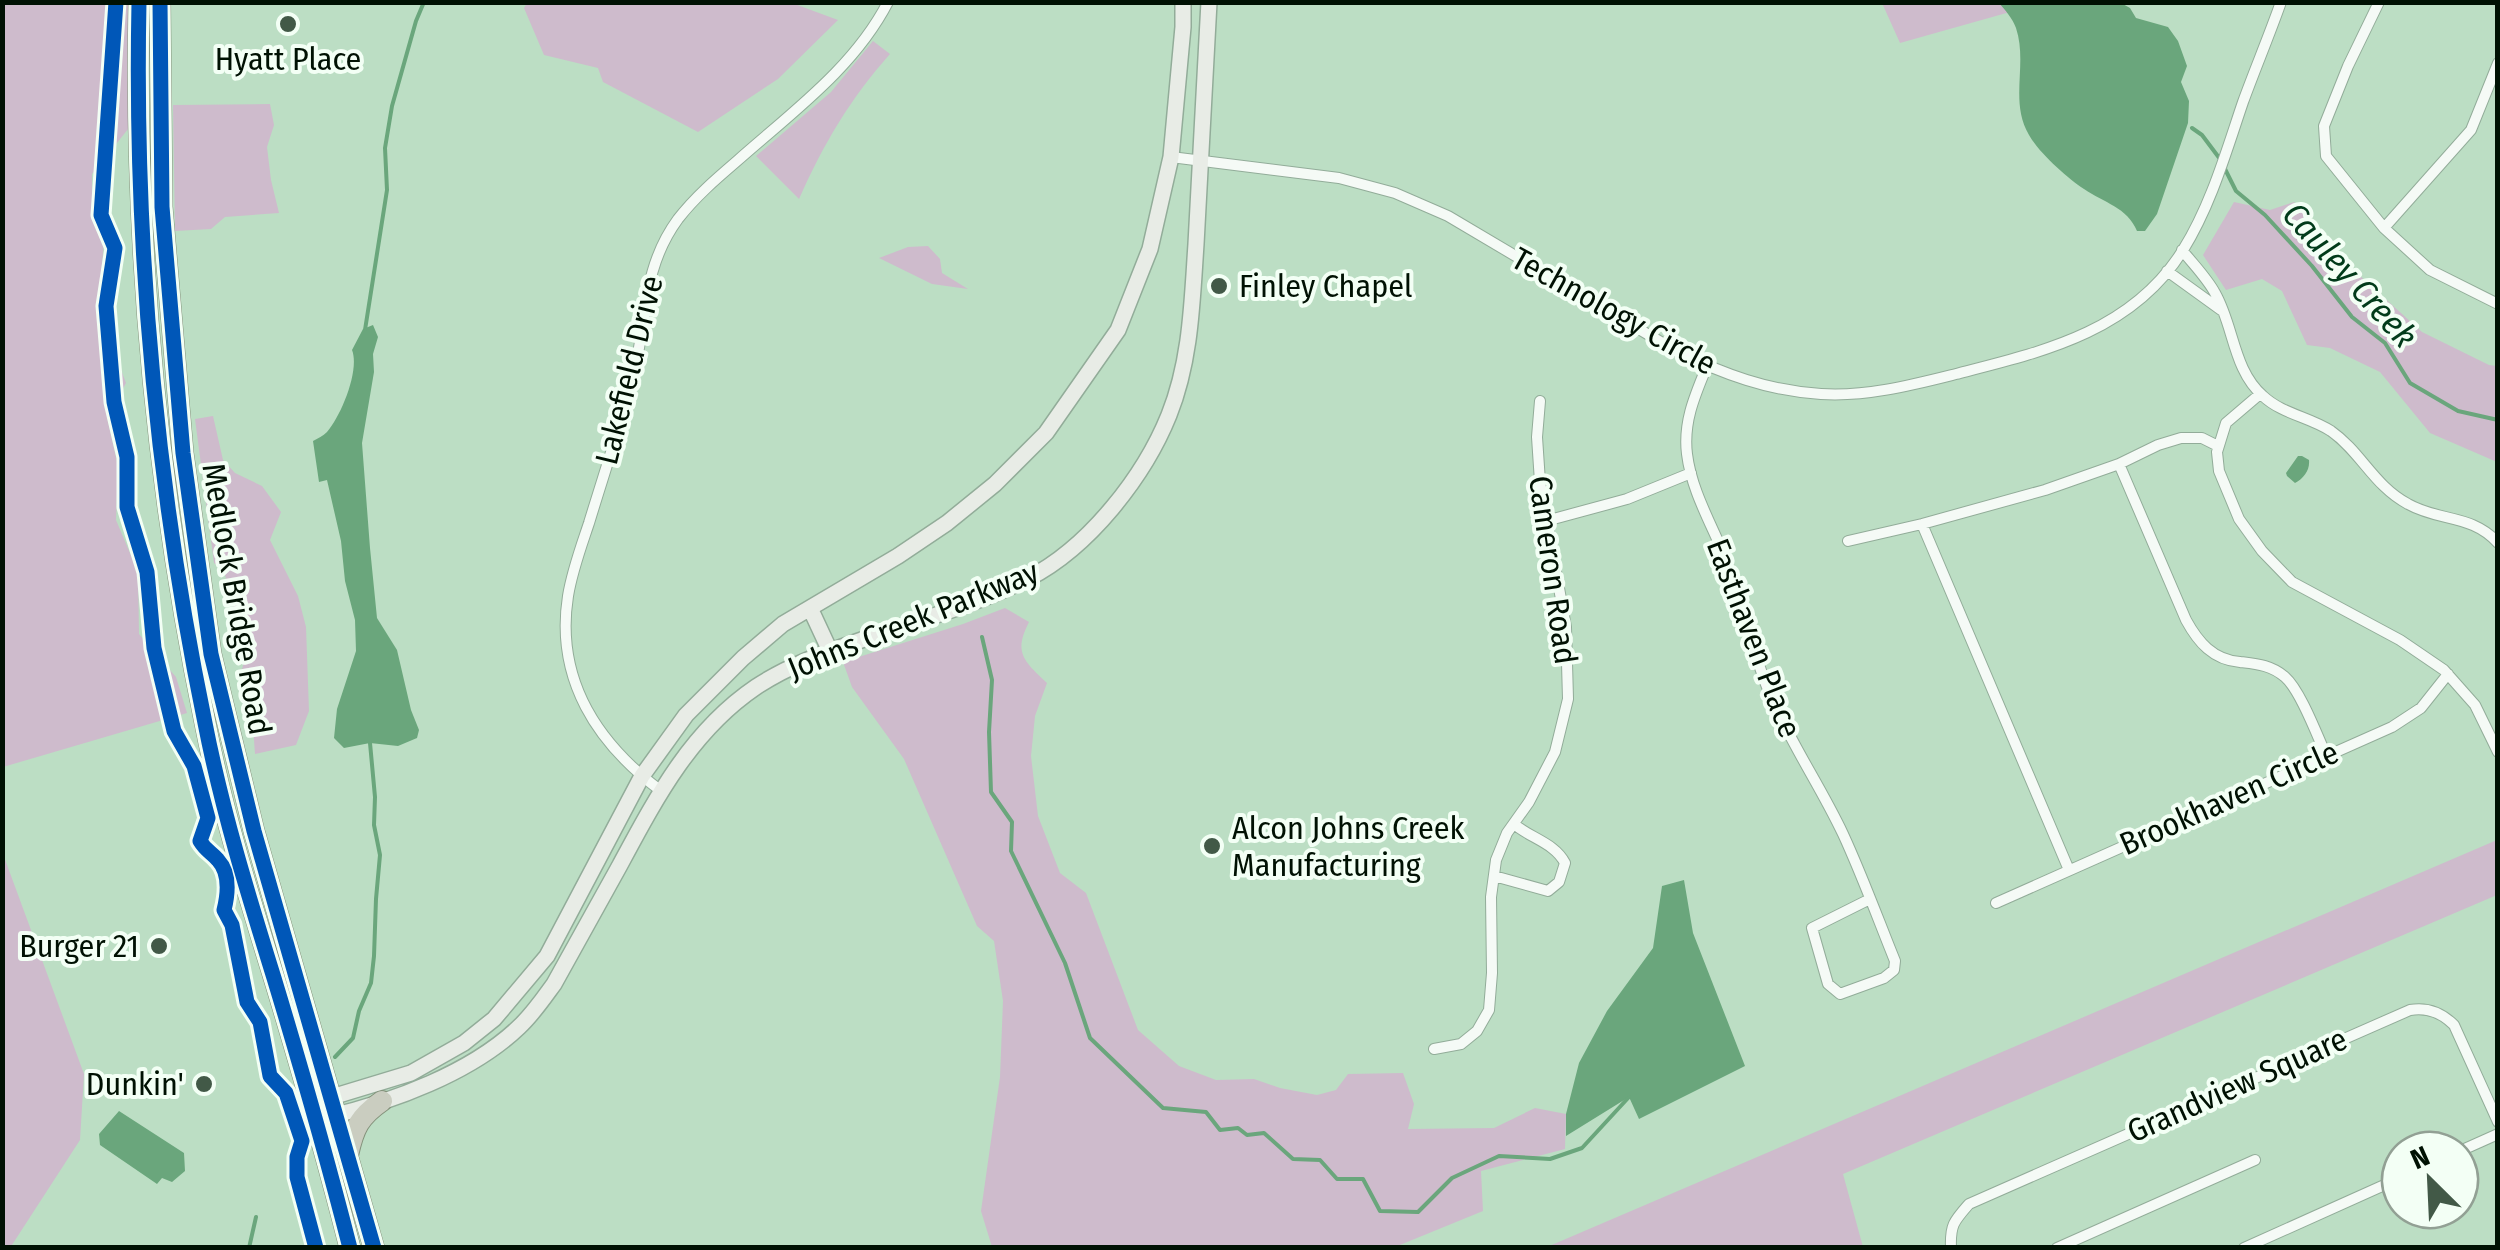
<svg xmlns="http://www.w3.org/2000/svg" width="2500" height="1250" font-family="'Fira Sans Condensed',sans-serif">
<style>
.green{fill:#cebbcc}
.water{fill:#6aa67c}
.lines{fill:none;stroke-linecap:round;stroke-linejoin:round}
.stream{stroke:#6aa67c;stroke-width:4}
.street-casing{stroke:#92ac99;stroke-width:12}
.secondary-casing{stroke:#92ac99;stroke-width:18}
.highway-casing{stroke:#84927b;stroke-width:22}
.street{stroke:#f5faf6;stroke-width:10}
.secondary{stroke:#e8ece6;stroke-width:15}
.highway{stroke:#cacdc0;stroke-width:20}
.cycleway-casing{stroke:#f3fff5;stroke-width:21}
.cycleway{stroke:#0057b8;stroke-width:15}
.poi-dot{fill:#425947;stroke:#f3fff5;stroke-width:4}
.labels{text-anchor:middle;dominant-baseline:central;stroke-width:8;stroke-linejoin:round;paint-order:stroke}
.poi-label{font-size:32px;fill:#001103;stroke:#f3fff5;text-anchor:start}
.street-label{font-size:32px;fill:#001103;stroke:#f3fff5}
.water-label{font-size:35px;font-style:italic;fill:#013b1a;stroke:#f3fff5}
</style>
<rect width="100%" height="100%" fill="#bcdec4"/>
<path class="green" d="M3 3H137L135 37 149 103 92 174V219L104 242 98 309 126 383 107 417 118 466 116 520 138 572 139 634 176 677 187 713 3 767Z
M527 3H792L838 20 778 79 698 132 603 82 598 68 544 55 524 8Z
M1882 3H2042L1900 43Z
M873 41 890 54C850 99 824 143 799 199L756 156 831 92Z
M270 104 274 125 267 147 271 180 279 213 225 217 211 229 175 231 173 105Z
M2234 202 2270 210 2294 202 2359 275 2422 332 2489 365 2497 366V462L2430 433 2380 372 2330 348 2307 345 2282 291 2262 279 2226 290 2203 255Z
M928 246 940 259 942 273 968 289 932 284 879 258 908 247Z
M213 416 223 460 235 473 262 486 281 512 270 540 298 596 306 627 309 711 296 745 255 754 252 712 239 680 246 655 224 571 214 563 195 419Z
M1005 608 1029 622C1013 653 1024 661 1047 683L1035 716 1031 756 1038 816 1060 873 1086 893 1138 1030 1179 1066 1216 1080 1254 1079 1280 1088 1317 1095 1336 1090 1348 1074 1403 1073 1414 1104 1408 1129 1494 1128 1535 1108 1566 1114 1565 1149 1481 1171 1483 1211 1395 1247H992L981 1211 1000 1077 1003 1001 994 941 977 926 904 759 852 687 843 662 963 624Z
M2497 840V895L1843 1174 1863 1247H1547Z
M3 854 84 1074 80 1140 10 1248 2 1247Z"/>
<path class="water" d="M1999 3H2121L2130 8 2136 18 2168 27 2178 41 2187 66 2181 82 2189 101 2188 123 2157 214 2145 231H2137C2127 207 2104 203 2084 189 2067 178 2039 153 2029 135 2009 101 2028 64 2016 28 2013 19 2005 10 1999 3Z
M373 325 378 337 373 354 374 372 362 443 370 548 377 618 397 650 411 710 419 730 417 738 398 746 370 743 344 748 334 738 337 709 356 651 355 620 345 581 341 541 327 480 319 482 313 441C318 438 323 436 327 432 341 416 360 370 352 350L363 329Z
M2298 456H2302L2309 460C2310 470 2304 478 2295 483L2287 476 2286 473Z
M1684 880 1693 933 1745 1066 1639 1119 1629 1097 1566 1136V1114L1579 1063 1607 1011 1653 948 1662 886Z
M119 1111 184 1153 185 1171 172 1182 162 1178 157 1184 100 1145 99 1134Z"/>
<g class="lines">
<path class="stream" d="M2192 128 2202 135 2220 159 2236 191 2265 215 2312 266 2352 317 2385 343 2410 383 2458 411 2498 420
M365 330 387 190 385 148 392 106 416 21 424 2
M982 637 992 680 989 732 991 792 1012 822 1011 851 1065 963 1090 1038 1163 1108 1206 1112 1220 1130 1238 1128 1247 1135 1264 1133 1293 1159 1320 1160 1337 1179H1363L1380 1211 1418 1212 1452 1178 1499 1156 1550 1159 1582 1148 1629 1097
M335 1057 353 1038 359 1011 371 983 374 956 376 899 380 855 374 825 375 797 370 743
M249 1248 256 1217"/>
<g class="street-casing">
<path id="street" d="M2379 2 2348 66 2324 126 2326 156 2384 228 2430 270 2498 304
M1171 157 1339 178 1395 193 1448 216 1676 351C1723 374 1769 391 1821 394 1866 397 1912 385 1956 374 2042 352 2132 332 2183 250 2211 205 2226 152 2243 102 2255 69 2269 36 2281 2
M2384 228 2471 130 2498 63
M2182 250C2193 264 2207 278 2215 293 2234 326 2233 370 2263 396 2282 414 2310 417 2331 431 2361 452 2374 486 2408 504 2440 522 2472 514 2498 543
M2167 271 2221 310
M1707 366C1695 395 1683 422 1687 454 1692 495 1716 531 1729 568 1744 609 1752 651 1769 692 1789 741 1820 785 1843 834 1862 875 1878 919 1895 961L1894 970 1884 978 1840 994 1828 984 1812 928 1870 899
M2260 394 2226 423 2217 452 2219 471 2239 519 2262 551 2292 582 2400 640 2444 670 2475 705 2498 752
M2119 464 2186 620C2198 642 2213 660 2240 662 2257 664 2271 665 2285 677 2300 690 2317 735 2326 755
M1546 521 1627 499 1691 473
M1922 524 2069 870
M1848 541 1922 524 2045 490 2119 464 2158 445 2181 438H2202L2218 446
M661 791C597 743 555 679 568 596 572 571 581 547 589 523 603 477 618 432 631 385 648 327 639 272 678 219 695 197 716 179 737 161 791 113 854 68 888 2
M1494 876 1548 891 1559 882 1565 863C1555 843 1530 838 1514 824
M1996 903 2392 727 2421 708 2448 674
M1434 1049 1461 1044 1477 1031 1489 1010 1492 973 1491 897 1496 860 1507 833 1529 802 1555 752 1568 699 1566 627 1540 482 1537 437 1540 401
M2460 1151 2498 1134
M1951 1248C1950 1225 1954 1221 1969 1204L2410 1010C2427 1007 2442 1013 2454 1025L2498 1122
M2057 1248 2255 1160
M2244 1248 2400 1178"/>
</g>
<g class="secondary-casing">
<path id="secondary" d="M810 608 830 651
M322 1100 411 1073 464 1043 494 1019 547 956 642 776 686 715 743 658 783 624 898 556 947 523 995 484 1046 433 1118 330 1150 249 1171 157 1183 27V2
M328 1117C392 1102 471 1073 519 1027 533 1014 543 999 554 984 576 944 598 905 620 865 656 798 691 731 756 687 792 663 833 650 873 636 926 618 980 603 1029 578 1089 547 1144 477 1169 415 1191 360 1192 302 1196 244 1201 163 1204 83 1209 2"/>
</g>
<g class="highway-casing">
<path id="highway" d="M139 2C134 244 156 486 205 723 222 810 248 894 274 978 301 1067 327 1158 350 1248
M160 2 162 207 183 453 211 654 254 831 374 1248
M348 1155C354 1128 359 1117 382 1101"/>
</g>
<use href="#street" class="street"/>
<use href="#secondary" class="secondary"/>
<use href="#highway" class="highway"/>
<g class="cycleway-casing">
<path id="cycleway" d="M116 2 101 215 115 248 106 306 114 402 127 457V507L147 572 154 648 174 731 194 766 208 818 200 841C206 851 211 852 218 860 230 873 228 894 224 910L232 925 247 1002 260 1022 270 1076 286 1093 302 1141 297 1157V1177L316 1248
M139 2C134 244 156 486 205 723 222 810 248 894 274 978 301 1067 327 1158 350 1248
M160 2 162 207 183 453 211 654 254 831 374 1248"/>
</g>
<use href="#cycleway" class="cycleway"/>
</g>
<g class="poi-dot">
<circle cx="288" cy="24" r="10"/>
<circle cx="1219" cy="286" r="10"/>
<circle cx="1212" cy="846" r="10"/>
<circle cx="159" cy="946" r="10"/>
<circle cx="204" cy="1084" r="10"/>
</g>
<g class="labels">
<g class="poi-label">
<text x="288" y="59" text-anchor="middle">Hyatt Place</text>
<text x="1239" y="286">Finley Chapel</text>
<text x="1232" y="828">Alcon Johns Creek<tspan x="1232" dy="37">Manufacturing</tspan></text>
<text x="139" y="946" text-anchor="end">Burger 21</text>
<text x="184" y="1084" text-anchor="end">Dunkin'</text>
</g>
<g class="street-label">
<text transform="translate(1614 311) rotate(29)">Technology Circle</text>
<text transform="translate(629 370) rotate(-76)">Lakefield Drive</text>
<text transform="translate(1553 570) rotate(82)">Cameron Road</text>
<text transform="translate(237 599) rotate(80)">Medlock Bridge Road</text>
<text transform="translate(913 620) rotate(-22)">Johns Creek Parkway</text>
<text transform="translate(1754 638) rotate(69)">Easthaven Place</text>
<text transform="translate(2229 798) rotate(-24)">Brookhaven Circle</text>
<text transform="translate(2237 1085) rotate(-24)">Grandview Square</text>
</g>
<g class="water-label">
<text transform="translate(2350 275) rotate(48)">Cauley Creek</text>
</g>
</g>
<rect width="2500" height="1250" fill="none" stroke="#001103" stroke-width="10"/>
<g transform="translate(2430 1180) rotate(336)"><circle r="48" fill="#f3fff5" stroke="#92a094" stroke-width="2.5"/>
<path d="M0-8L18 38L0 25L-18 38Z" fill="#425947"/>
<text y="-15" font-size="28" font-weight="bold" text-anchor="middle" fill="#001103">N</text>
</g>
</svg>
